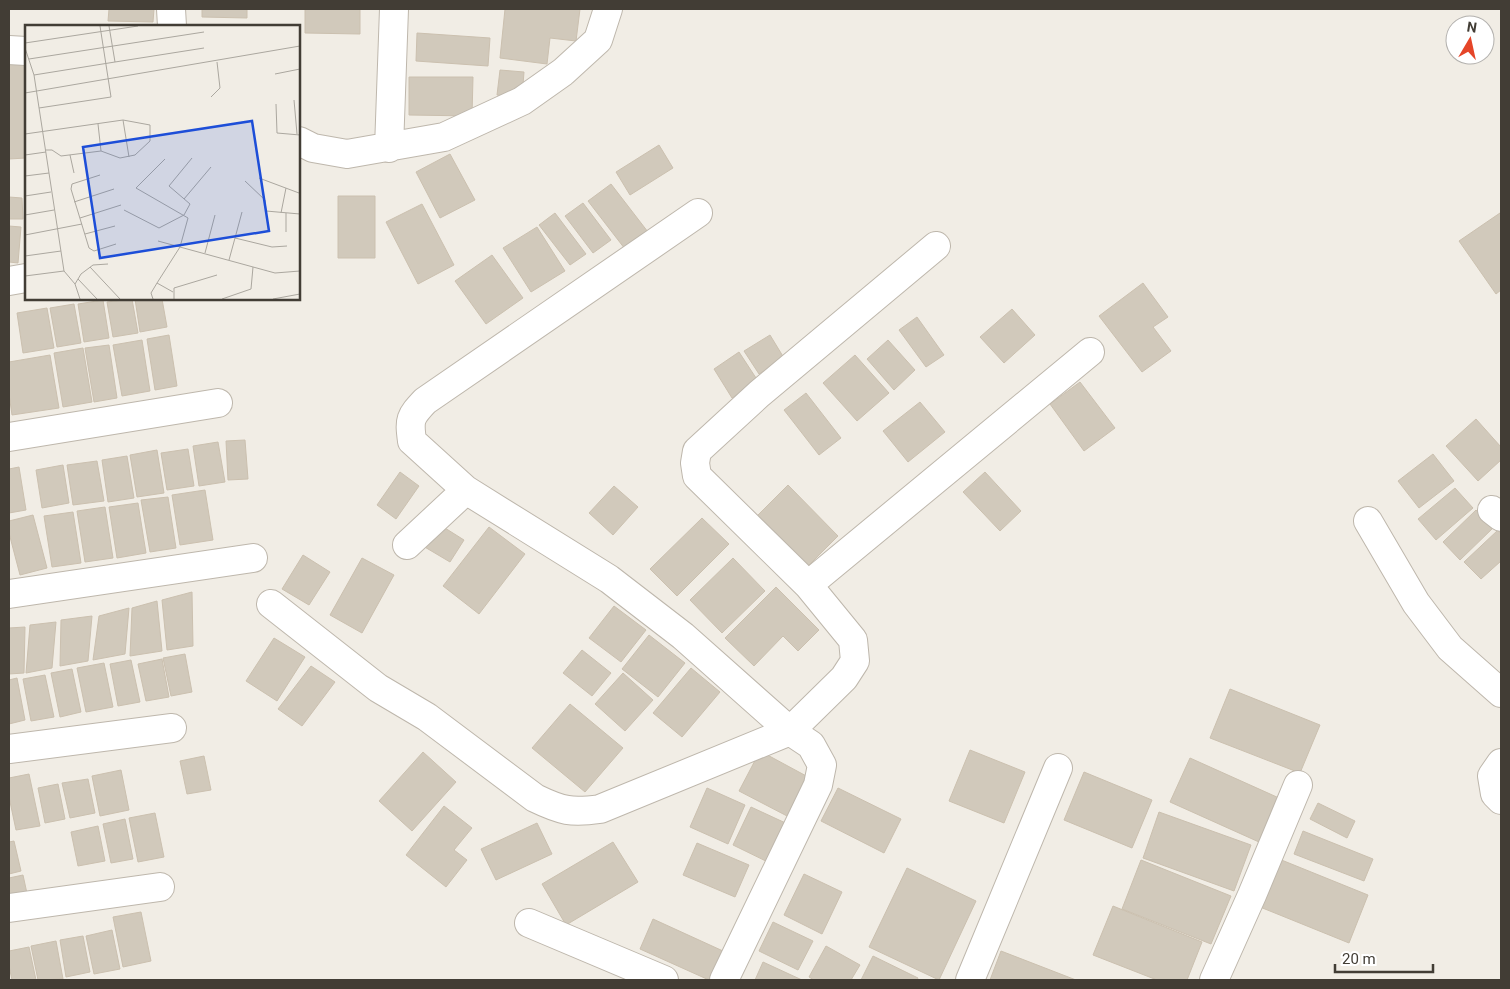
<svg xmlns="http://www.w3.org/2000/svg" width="1510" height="989" font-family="Roboto,sans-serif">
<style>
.building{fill:#d1c9bb;stroke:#cbc0af}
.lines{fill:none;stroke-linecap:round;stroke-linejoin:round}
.minor-casing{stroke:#beb7ac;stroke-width:30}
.minor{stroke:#fff;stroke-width:28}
.inset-road{fill:none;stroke:#aba79f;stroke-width:1}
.view{fill:#1d4ed8;fill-opacity:0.15;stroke:#1d4ed8;stroke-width:2.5}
.inset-edge{fill:none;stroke:#423d35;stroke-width:2.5}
</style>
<rect width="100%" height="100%" fill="#f1ede5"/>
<path class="building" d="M109 9H154L153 22 108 21Z
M202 9H247V18L202 17Z
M305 9H360V34L305 33Z
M505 9H580L576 41 550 38 547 64 500 58Z
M417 33 490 38 488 66 416 61Z
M9 58 26 60V158L9 159Z
M500 70 524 72 522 98 497 95Z
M409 77H473L472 116 409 115Z
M659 145 673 168 630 195 616 172Z
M450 154 475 200 440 218 416 172Z
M611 184 648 232 625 249 588 201Z
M338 196H375V258H338Z
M9 197 22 198 23 219H9Z
M583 203 611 240 593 253 565 216Z
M422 204 454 265 418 284 386 222Z
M555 213 586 254 570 265 539 225Z
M1500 213 1501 215V290L1496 294 1459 241Z
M9 226 21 227 18 263 9 262Z
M537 227 565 271 531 292 503 248Z
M492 255 523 298 486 324 455 281Z
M1143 283 1168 317 1153 327 1171 351 1142 372 1099 316Z
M132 299 138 333 113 337 107 302Z
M135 299H162L167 327 140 332Z
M103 300 109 338 84 342 78 304Z
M74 304 81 343 57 347 50 308Z
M47 308 54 348 23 353 17 313Z
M1012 309 1035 335 1004 363 980 337Z
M917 317 944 355 926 367 899 330Z
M169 335 177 386 155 390 147 339Z
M770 335 784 358 759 374 744 351Z
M142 340 150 391 122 396 113 345Z
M888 340 915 370 894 390 867 359Z
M109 345 117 398 94 402 85 348Z
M83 348 92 402 63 407 54 353Z
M739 352 758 381 732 398 714 369Z
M50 355 59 408 12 415 9 394V362Z
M855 355 889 393 857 421 823 383Z
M1080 382 1115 428 1084 451 1050 404Z
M806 393 841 438 819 455 784 410Z
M920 402 945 432 908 462 883 431Z
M1476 419 1501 447V460L1478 481 1446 446Z
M245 440 248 479 228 480 226 441Z
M218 442 225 482 199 486 193 446Z
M188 449 194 486 167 490 161 453Z
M157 450 164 493 137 497 130 455Z
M1433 454 1454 481 1419 508 1398 481Z
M127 456 134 498 108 502 102 460Z
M97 461 104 501 73 505 67 465Z
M63 465 69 503 42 508 36 470Z
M19 467 26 510 9 513V469Z
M400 472 419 486 396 519 377 505Z
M985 472 1021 511 1000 531 963 492Z
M788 485 838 536 807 567 757 516Z
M614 486 638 507 613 535 589 513Z
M1455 488 1473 508 1436 540 1418 519Z
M205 490 213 540 180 545 172 495Z
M168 497 176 548 150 552 141 500Z
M138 503 146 553 117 558 109 507Z
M105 507 113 558 85 562 77 511Z
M1476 510 1493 528 1460 560 1443 542Z
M73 512 81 563 52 567 44 516Z
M33 515 47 568 20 575 9 533V521Z
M702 518 729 544 677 596 650 569Z
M437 523 464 540 450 562 423 546Z
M489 527 525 554 479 614 443 586Z
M1498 530 1501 534V561L1481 579 1464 562Z
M303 555 330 572 309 605 282 589Z
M362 558 394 575 362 633 330 615Z
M733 558 765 591 722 633 690 600Z
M776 587 819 630 798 651 783 636 754 666 725 638Z
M192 592 193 646 167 650 162 600Z
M157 601 162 651 130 656 132 608Z
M614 606 646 630 621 662 589 638Z
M129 608 125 654 93 660 99 616Z
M92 616 88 661 60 666 61 620Z
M56 622 52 668 26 673 30 625Z
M25 627 24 673 9 674V628Z
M649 635 685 663 658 697 622 669Z
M274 638 305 657 277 701 246 681Z
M582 650 611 673 592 696 563 673Z
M185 654 192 692 171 696 163 658Z
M162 659 169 697 146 701 138 664Z
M131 660 140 702 118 706 110 664Z
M104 663 113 707 86 712 77 668Z
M311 666 335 682 302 726 278 709Z
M691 668 720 692 682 737 653 713Z
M72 669 81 712 60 717 51 673Z
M623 673 653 700 625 731 595 704Z
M45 675 54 717 31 721 23 679Z
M17 678 25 720 9 724V680Z
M1230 689 1320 725 1300 773 1210 738Z
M570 704 623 748 585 792 532 748Z
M970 750 1025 772 1004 823 949 801Z
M760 751 810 778 789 817 739 791Z
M423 752 456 782 412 831 379 801Z
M204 756 211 790 187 794 180 761Z
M1190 758 1279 798 1259 842 1170 802Z
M121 770 129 810 100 816 92 776Z
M1084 772 1152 800 1132 848 1064 820Z
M29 774 40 826 16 830 9 797V778Z
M88 779 95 813 70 818 62 783Z
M58 784 65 819 45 823 38 788Z
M707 788 745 805 728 844 690 827Z
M838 788 901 819 884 853 821 821Z
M1318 803 1355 821 1347 838 1310 819Z
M444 806 472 828 454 850 467 860 446 887 406 855Z
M751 807 792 826 774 865 733 845Z
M1159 812 1251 845 1234 891 1143 858Z
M155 813 164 857 138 862 129 818Z
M125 819 133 859 111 863 103 824Z
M537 823 552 854 496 880 481 849Z
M98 826 105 861 78 866 71 832Z
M1303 831 1373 859 1364 881 1294 854Z
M14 841 21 871 9 874V842Z
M613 842 638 882 566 925 542 884Z
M697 843 749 865 735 897 683 875Z
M1279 859 1368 895 1349 943 1260 907Z
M1141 860 1231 896 1211 944 1122 909Z
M907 868 976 901 939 980 869 947Z
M804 874 842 892 822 934 784 915Z
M23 875 28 898 9 901V878Z
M1113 906 1202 942 1187 980H1157L1093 955Z
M141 912 151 961 123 967 113 917Z
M653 919 723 951 709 980 640 949Z
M773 922 813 941 798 970 759 951Z
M112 930 120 969 94 974 86 936Z
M83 936 90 972 66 977 60 940Z
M56 941 63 979 38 980 31 946Z
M826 946 860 965 851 980H814L809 977Z
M29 947 36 980H12L9 966V951Z
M1001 951 1076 980H990Z
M873 956 918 978 917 980H861Z
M763 962 802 980H755Z"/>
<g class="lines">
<g class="minor-casing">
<path id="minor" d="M171 9 172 26
M9 50 26 51
M299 141 313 148 347 154 444 137 522 101 563 72 598 40 608 9
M389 148 394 9
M698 213 425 401C410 417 409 419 412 441L466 490 609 579 683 636 790 731 811 745 822 765 818 785 724 980
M9 281 26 278
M9 437 218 403
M1492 510 1501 517
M1368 521 1416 603 1450 648 1501 693
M407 545 466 490
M808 585 1090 352
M9 594 253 558
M271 604 378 688 427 717 535 798C562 811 571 813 600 809L790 731 844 678 855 661 853 640 808 585 697 476 695 463 697 451 759 394 936 246
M9 749 172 728
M1501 763 1492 776 1495 794 1501 800
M9 908 160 887
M529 923 664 980
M970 980 1058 768
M1214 980 1252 895 1298 785"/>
</g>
<use href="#minor" class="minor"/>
</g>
<g transform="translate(25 25)">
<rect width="275" height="275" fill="#f1ede5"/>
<path class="inset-road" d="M0 18 113 1M0 23 9 50 39 246 50 259 55 274M4 34 179 7M90 37 179 23M250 49 275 44M9 50 90 37 84 1M0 68 275 21M186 72 195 63 192 37M269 75 272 109M251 79 252 108 275 110M14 83 86 72 75 1M98 95 104 132M0 109 98 95 125 100V116L110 130 95 133 76 126M21 125H27L36 131 76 126 73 99M0 130 21 127M45 130 49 148M140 134 111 163 163 193 155 222 132 258 148 267M75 150 47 159 46 164 64 223 69 226 91 219M0 151 24 148M234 153 274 168M220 156 240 175 241 186 275 189M0 171 26 167M159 174 186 142M49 177 89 164M99 185 134 203 159 190 165 179 144 161 167 133M256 188 261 163M0 190 29 185M55 193 96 180M261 207V188M60 209 90 201M0 210 57 199M210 213 217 187M133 216 250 248 275 246M180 228 190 190M0 231 36 226M204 235 210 213 247 222 262 221M65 242 95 274M0 251 39 246M53 254 72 274M50 259 56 249 68 240 83 239M128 274 126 268 132 258M149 274V263L192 250M197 274 226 264 228 242M248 274 275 269"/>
<path class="view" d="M227 96 244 206 75 233 58 122Z"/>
<rect width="275" height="275" class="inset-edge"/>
</g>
<rect width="1510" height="989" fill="none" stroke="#423d35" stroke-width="20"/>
<g transform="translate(1470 40) rotate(9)"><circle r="24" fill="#ffffff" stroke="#b3b1ae"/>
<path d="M0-4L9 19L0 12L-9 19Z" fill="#e54528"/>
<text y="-8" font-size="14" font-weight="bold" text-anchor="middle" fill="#423d35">N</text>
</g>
<path d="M1335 964v8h98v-8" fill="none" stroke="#423d35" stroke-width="2.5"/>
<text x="1342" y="964" font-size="15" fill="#423d35" stroke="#ffffff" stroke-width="4" paint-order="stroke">20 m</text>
</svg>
